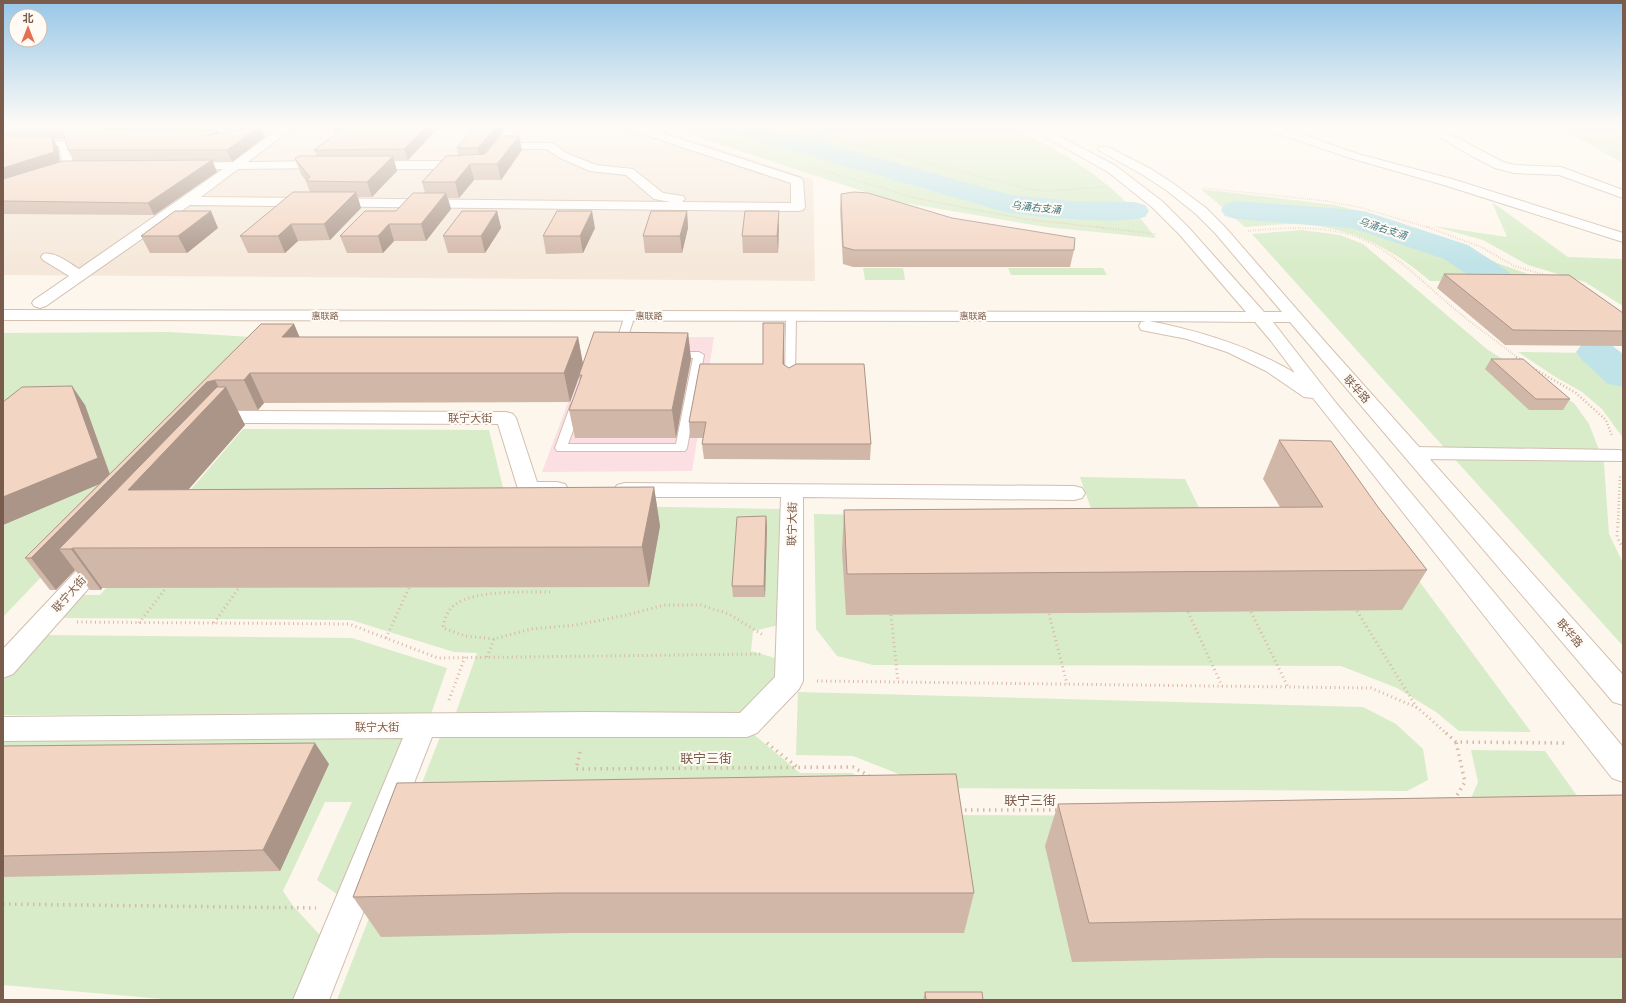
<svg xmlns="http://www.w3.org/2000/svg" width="1626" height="1003" font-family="Inter,'Noto Sans SC',sans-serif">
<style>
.residential{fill:#f5e8da}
.medical{fill:#fbdfe3}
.green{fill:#d8ecc9}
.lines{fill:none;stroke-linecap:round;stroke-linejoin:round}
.river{fill:#bfe3e8;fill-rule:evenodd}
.lane-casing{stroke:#d1beb0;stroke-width:2}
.street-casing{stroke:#d1beb0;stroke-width:2}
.secondary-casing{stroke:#d6c0b0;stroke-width:2}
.path-far4{stroke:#d9b8a5;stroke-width:1.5;stroke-dasharray:0.5 1.5;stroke-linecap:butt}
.path-far3{stroke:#d9b8a5;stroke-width:2;stroke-dasharray:0.5 2;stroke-linecap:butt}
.path-far2{stroke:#d9b8a5;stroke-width:2.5;stroke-dasharray:1 2.5;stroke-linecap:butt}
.path-far1{stroke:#d9b8a5;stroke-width:3;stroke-dasharray:1 3.5;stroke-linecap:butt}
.path{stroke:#d9b8a5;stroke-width:3.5;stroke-dasharray:1.5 4.5;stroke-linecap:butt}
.lane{fill:#fff;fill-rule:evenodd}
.street{fill:#fff;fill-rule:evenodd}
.secondary{fill:#fff;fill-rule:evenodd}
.wall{fill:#d1b7a8;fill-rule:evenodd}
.shaded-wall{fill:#aa9588}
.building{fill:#f3d5c3;stroke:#aa9588}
.labels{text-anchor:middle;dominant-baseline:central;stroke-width:4;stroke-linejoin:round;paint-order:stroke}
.far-street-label{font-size:9px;fill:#7a5c4d;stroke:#fffaf3}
.far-water-label{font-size:10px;font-style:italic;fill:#437c86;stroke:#fffaf3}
.street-label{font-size:11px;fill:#7a5c4d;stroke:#fffaf3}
.near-street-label{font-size:13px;fill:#7a5c4d;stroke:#fffaf3}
</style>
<rect width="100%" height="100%" fill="#fdf6ec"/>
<path class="residential" d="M3 126H653L813 180 815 281 3 275Z"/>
<path class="medical" d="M714 337 692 471 542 472 592 338Z"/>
<path class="green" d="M663 126H1012C1043 143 1080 162 1106 184 1126 200 1141 219 1156 238L1046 227 893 201Z
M1556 126H1623V163Z
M1201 189 1335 205 1378 216 1461 244 1497 263 1551 282 1430 281C1390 246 1348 226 1294 224 1278 224 1261 226 1245 227Z
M1492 202 1568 257 1623 259V306L1585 282 1528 265 1483 240 1433 226 1507 237Z
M1302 230 1340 235 1363 244 1488 350 1574 403 1589 424 1604 463 1609 534 1623 563V646L1252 234Z
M863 268H903L905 280H865Z
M1008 268H1103L1107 275H1011Z
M169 332 270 338 3 617V333Z
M1518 352 1590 353 1623 383V438L1602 409 1582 392 1554 376Z
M243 429 489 430 507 504 781 509 779 625 753 631 751 651 778 659 777 683 738 718 453 721 477 653 454 652 351 620 57 618 77 595H100Z
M1080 477 1185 479 1204 518 1094 517Z
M814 514 1376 523 1531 732 1459 731 1436 712 1397 688 1341 666 873 665 837 656 816 629Z
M40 635 352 638 447 668 431 714 3 715V678Z
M798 692 1363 707 1396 724 1423 749 1428 780 1407 791 934 788 853 756 796 755Z
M746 728 800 773H852L924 815 1463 817 1478 782 1471 750 1545 751 1623 860V1000H337L442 732Z
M3 733 409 734 338 895 317 880 352 802H325L283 891 293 906 320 935 293 1000H174L3 985Z"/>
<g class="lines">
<path class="river" d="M722 126H763L1011 195 1071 201 1134 202 1145 205 1149 211 1145 217C1129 221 1112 221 1095 220 1066 219 1038 217 1009 213L725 131Z
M1236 201 1356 210 1367 212 1468 245 1509 272 1514 279 1509 286 1497 289 1485 286 1444 259 1352 228 1236 219 1225 216 1221 210 1225 204Z
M1596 340 1610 344 1623 354V387L1608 384 1582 360 1576 352 1582 344Z"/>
<g class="lane-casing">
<path id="lane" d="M630 312 635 315 624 349 619 352 615 351 614 349 625 315Z
M791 312 796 315 795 379 790 382 785 379 786 315Z
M674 352H699L704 355 687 448 685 451H557L555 448 571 404 573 402H581L583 404 568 444H676L693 358 670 357 669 355Z"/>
</g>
<g class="street-casing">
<path id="street" d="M282 126H295L248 162 326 161 330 162 332 165 330 168 238 169 201 197 671 202 654 199 626 175 590 171 558 157 547 149H502L488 168 484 169H365L361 168 359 165 361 162 365 161H481L509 126H520L508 143H550L554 144 566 153 596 165 633 169 663 193 683 196 685 199 682 202 791 203V183L624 128 623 126H640L801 178 803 181 805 207 803 210 798 211 190 205 46 306 40 308 34 306 32 303 34 300 69 276 43 260 41 257 43 254C55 251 69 263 79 269L223 169 185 170 181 169 179 166 181 163 233 162Z
M1261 126H1278L1358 154 1452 179 1623 233V242L1444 185 1350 158 1262 128Z
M1420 126H1435L1503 162 1514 165 1561 167 1623 190V198L1559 175 1514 173 1495 168 1472 156Z
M3 140 68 141 74 167 72 170H64L59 146H3Z
M230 411 506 412 513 414 516 418 537 482H557L565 484 568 489 565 494C551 497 535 497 521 494L518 489 498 424 235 423C228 432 224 438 211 435L208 431C214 423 220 414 230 411Z
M1413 447 1619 450 1623 451V461L1413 459 1406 457 1403 453 1406 449Z
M625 483 1074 486 1082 488 1085 493 1082 498 1074 500 803 497V681L799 689 757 733 747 737H432L329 1000H293L403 738 3 741V717L586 712 740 713 775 677 781 497H625L617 495 614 490 617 485Z
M102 550 110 552 114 558 110 564 13 674 3 678V649L94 552Z"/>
</g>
<g class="secondary-casing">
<path id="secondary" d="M1026 126H1040L1116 166 1163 202 1189 228 1264 312H1282L1215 233 1196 214 1166 190 1143 175 1100 151 1098 149 1100 147H1108L1151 169 1174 184 1206 208 1225 227 1327 344 1623 675V705L1613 702 1290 322H1273L1336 403 1623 747V782L1612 778 1313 398 1304 397 1266 371 1227 352 1187 339 1141 330 1139 326 1141 322 1146 321 3 320V310L1246 312 1179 234 1153 208 1108 172ZM1149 321 1255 322 1271 341 1295 373C1249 346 1201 331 1149 321Z"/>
</g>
<path class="path-far4" d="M788 126 1028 189 1048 191 1103 187
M811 167 919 199 1025 219 1105 228
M1204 188 1327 201 1362 208 1430 228"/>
<path class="path-far3" d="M1096 227 1156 234
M1427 227 1481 247 1514 266 1545 275
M1248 231C1282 228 1318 225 1351 235 1390 247 1420 280 1450 305 1472 324 1495 340 1518 358"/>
<path class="path-far2" d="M1516 357 1521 360
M1533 368 1576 393 1606 420 1612 436
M1618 523 1620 476"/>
<path class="path-far1" d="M1618 522 1617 537 1623 548
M1357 611 1417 708
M1188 612 1222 686
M1251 612 1288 687
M1049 614 1067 684
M891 615 898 682
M77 622 349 624 438 658 762 654
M139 623 166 588
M214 623 238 589
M386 638 409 588
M494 639 465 636 443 628C444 619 448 609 456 604 476 590 526 592 551 592
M487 657 494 639 531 629 576 625 627 615 664 605H701L729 614 763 635
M817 681 1371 688 1418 708 1447 734
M449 700 465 657"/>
<path class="path" d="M1446 733 1456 742 1565 743
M767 743 797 767
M580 752 576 769 853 767 871 777
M1454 800 1465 782 1456 742
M959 810H1060
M3 904 316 908"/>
<use href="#lane" class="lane"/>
<use href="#street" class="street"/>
<use href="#secondary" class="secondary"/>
</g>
<path class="wall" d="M3 126H134L128 129 219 134 257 126H261L265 137 232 162H213L217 172 154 215 3 214ZM53 139H65L68 150 74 161 60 162 58 148Z
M329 126H438V128L408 160H394L397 171 372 197H358L361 208 330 240 298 241 285 253H248L240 236 310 192 306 181 301 174 295 159 317 156 314 150 336 134 330 128Z
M476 126H505V128L484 154 522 150 501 180H474L459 198H448L451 209 426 241H394L383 253H347L340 236 396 211 425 193 422 182 458 155 457 148Z
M841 194 952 218 1074 250 1070 267H853L843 264 840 210Z
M497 211 501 228 485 253H448L443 236Z
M687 211 688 228 682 253H645L643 236Z
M218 228 187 253H150L141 236Z
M595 228 583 253 546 254 543 236Z
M779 228 778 253H743L742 236Z
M1444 274 1623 313V346L1505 345 1437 288Z
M261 324H294L299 337H578L583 363 688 333 691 359 676 438H575L569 410 580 381 579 377 570 402 264 403 258 410H237L245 425 188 490 654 487 660 526 649 587 102 588 101 590H90L75 570 56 590H50L25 558 99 484 3 525 85 405 110 474Z
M784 337V364L871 444 870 460 704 459 702 444 703 438H690L689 422 763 364Z
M1491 359 1570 399 1563 410H1529L1485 369Z
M1279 440 1378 507 1427 570 1402 610 846 615 842 551 844 510 1280 507 1263 479Z
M766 516 767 527 765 597H733L732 586Z
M3 746 329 764 280 871 51 876 3 877Z
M397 783 974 893 964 933H573L381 937 353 897Z
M1623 795V958H1267L1072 962 1045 846 1058 804Z
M925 992 983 1000H923Z"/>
<path class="shaded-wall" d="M107 126H134L107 140 102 129Z
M260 126H261L265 137 232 162 227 150Z
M427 126H438V128L408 160 404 149Z
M496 126H505V128L480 160 478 148Z
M218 130 222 141 207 136Z
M52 136 58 148 60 164 3 180V168Z
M519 136 522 150 501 180 497 164Z
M393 156 397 171 372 197 367 182Z
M212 160 217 172 154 215 148 203Z
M470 164 474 180 459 198 455 182Z
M356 192 361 208 330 240 324 224Z
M446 193 451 209 426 241 421 224Z
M211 211 218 228 187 253 178 236Z
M497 211 501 228 485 253 481 236Z
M592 211 595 228 583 253 580 236Z
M687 211 688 228 682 253 680 236Z
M779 211V228L778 253 777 236Z
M291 224 298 241 285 253 278 236Z
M389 224 394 241 383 253 378 236Z
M784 323V379L783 364Z
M294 324 306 352 282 337Z
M688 333 691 359 676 438 672 410Z
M578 337 583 365 579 375V377L570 402 564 373Z
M250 373 264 403 258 410 244 380Z
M215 380 221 392 226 387 245 425 153 530 73 548 102 588 101 590 71 549H59L75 570 56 590 31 558 109 480 3 525V497L72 386 85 405 111 478 207 382Z
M654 487 660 526 649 587 642 547Z
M766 516 767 527 765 597 764 586Z
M315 743 329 764 280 871 263 850Z"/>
<path class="building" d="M3 126H107L102 129 218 130 207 136 260 126 227 150H68L62 128H3Z
M336 126H427L404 149 314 150 340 131H342Z
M476 126H496L478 148H457Z
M3 136H52L54 152 3 168Z
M500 136H519L497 164H470L455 182H422L446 156 485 154Z
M299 156H393L367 182 306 181 310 177 295 159Z
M212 160 148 203 3 201V179L63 161Z
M293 192H356L324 224H291L278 236H240Z
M854 192 868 193 952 218 1075 238 1074 250H854L843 247 841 194Z
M413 193H446L421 224H389L378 236H340L365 211H396Z
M175 211H211L178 236H141Z
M462 211H497L481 236H443Z
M557 211H592L580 236H543Z
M651 211H687L680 236H643Z
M745 211H779L777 236H742Z
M1444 274 1569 275 1623 313V331L1513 330Z
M763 323H784L783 364 789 368 796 364H864L871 444H702L706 422H689L700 364H763Z
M261 324H294L282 337H578L564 373H250L244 380H215L207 382 31 558H25Z
M594 332 688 333 672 410H569L582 375H579Z
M1491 359H1523L1570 399H1536Z
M72 386 98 458 3 497V402L22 387Z
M217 387H226L128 490 654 487 642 547 73 548 71 549H59Z
M1279 440 1331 441 1378 507 1427 570 847 574 844 510 1323 507Z
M766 516 764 586H732L737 517Z
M315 743 263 850 3 856V746Z
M956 774 974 893H558L353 897 397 783Z
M1623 795V919H1296L1089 923 1058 804Z
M925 992H982L983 1000H926Z"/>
<linearGradient id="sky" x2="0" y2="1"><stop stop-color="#97c7e8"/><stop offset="0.47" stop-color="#fefbf6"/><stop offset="1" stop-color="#fefbf6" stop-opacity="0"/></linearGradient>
<rect width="1626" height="267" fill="url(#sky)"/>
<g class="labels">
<g class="far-street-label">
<text x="325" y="315">惠联路</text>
<text x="649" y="315">惠联路</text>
<text x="973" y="315">惠联路</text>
</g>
<g class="far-water-label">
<text transform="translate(1036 207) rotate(6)">乌涌右支涌</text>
<text transform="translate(1383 228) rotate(18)">乌涌右支涌</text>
</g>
<g class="street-label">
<text transform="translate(1357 389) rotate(48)">联华路</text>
<text x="470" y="418">联宁大街</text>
<text transform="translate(792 524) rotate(-89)">联宁大街</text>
<text transform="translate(69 594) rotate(-48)">联宁大街</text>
<text transform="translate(1570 633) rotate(49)">联华路</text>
<text x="377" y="727">联宁大街</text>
</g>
<g class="near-street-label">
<text x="706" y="758">联宁三街</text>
<text x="1030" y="800">联宁三街</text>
</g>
</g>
<rect width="1626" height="1003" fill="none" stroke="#7a5c4d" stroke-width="8"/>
<g transform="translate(28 28)"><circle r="19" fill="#fffaf3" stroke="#cabbb1"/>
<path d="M0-3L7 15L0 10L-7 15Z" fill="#e76f51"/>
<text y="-6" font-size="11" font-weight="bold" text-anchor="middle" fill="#7a5c4d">北</text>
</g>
</svg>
